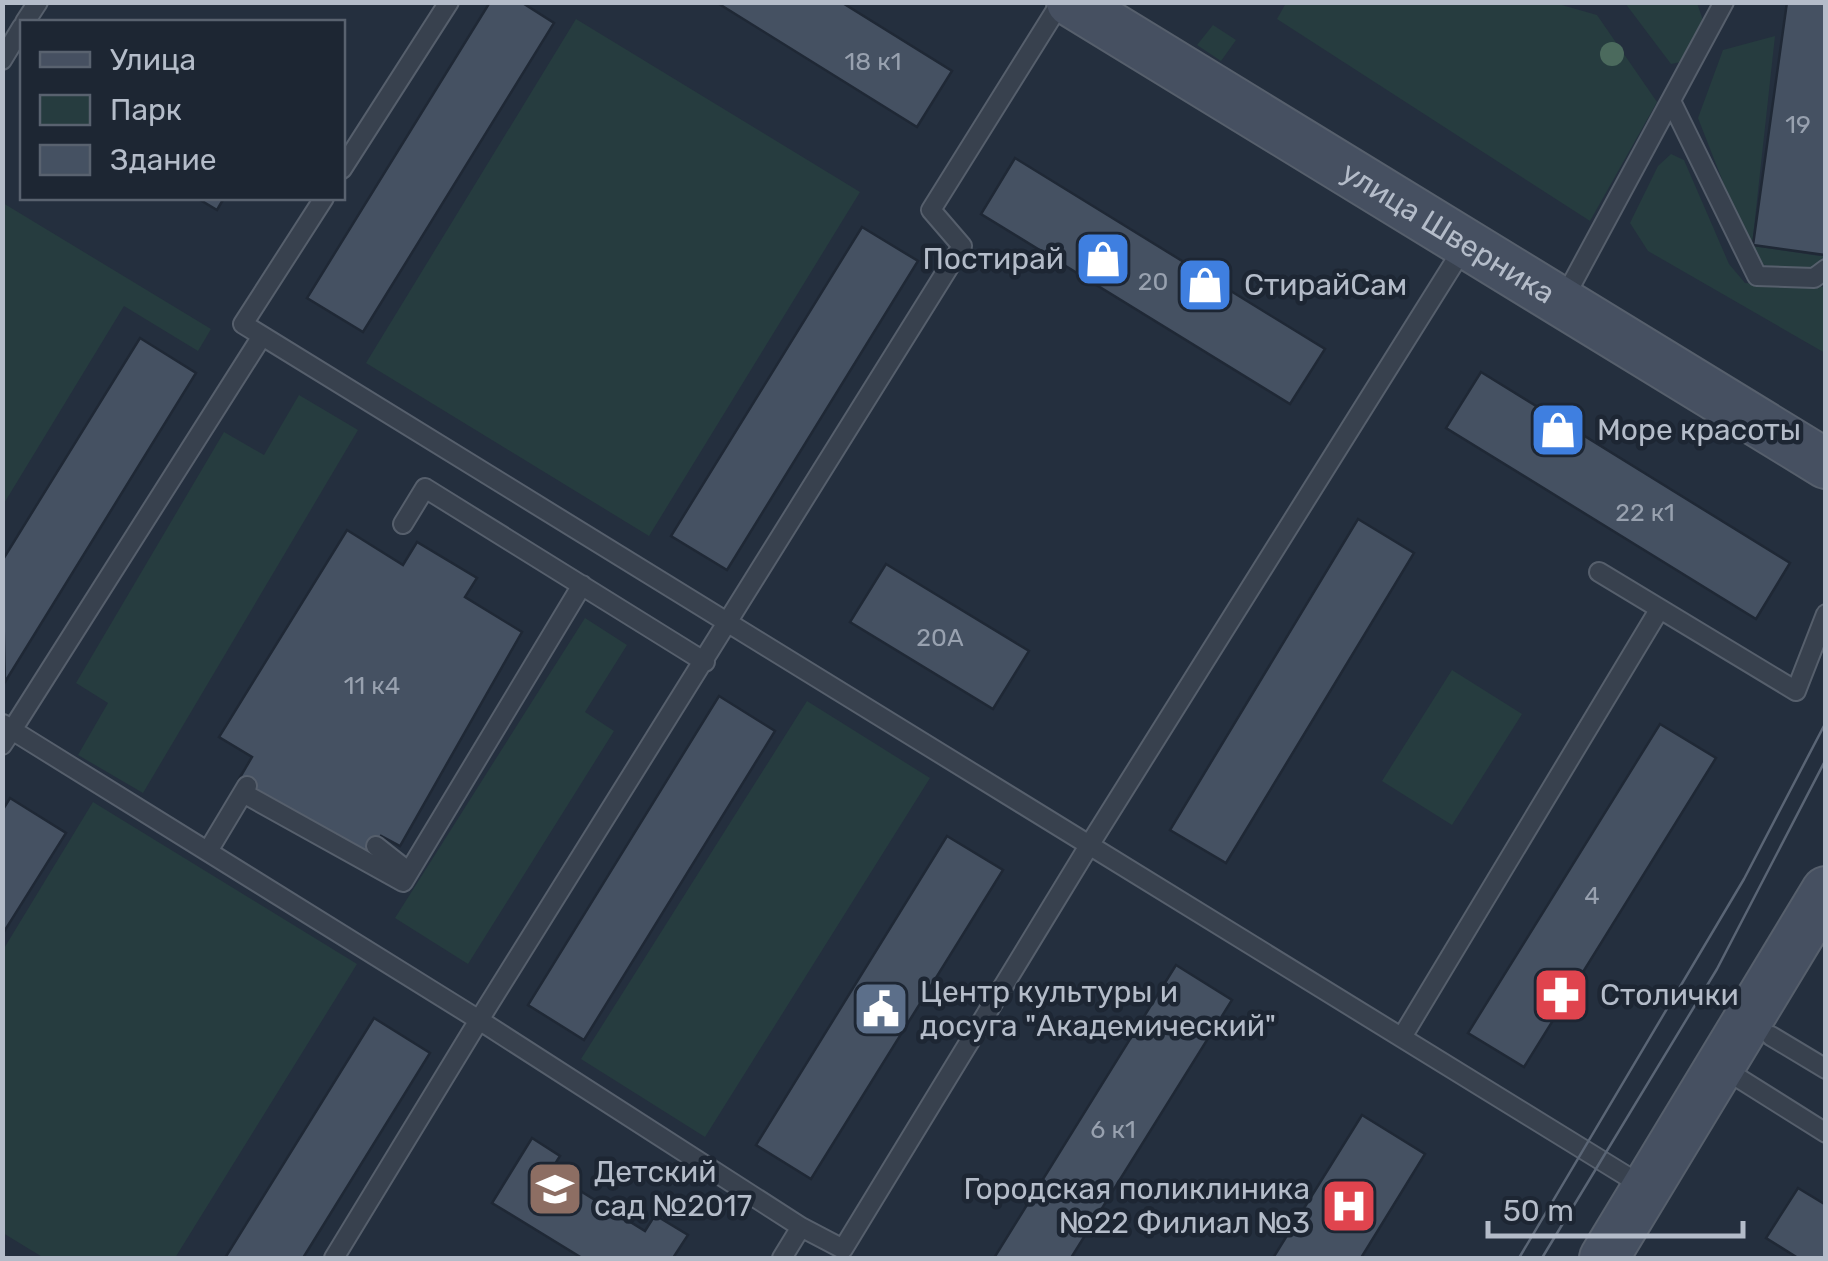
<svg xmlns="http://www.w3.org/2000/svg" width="1828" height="1261" font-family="Rubik,sans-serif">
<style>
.green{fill:#263c3f}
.building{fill:#455162;stroke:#1f2835;stroke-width:2.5}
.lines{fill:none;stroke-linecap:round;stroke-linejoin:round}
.lane-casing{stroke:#565f6c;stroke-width:22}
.secondary-casing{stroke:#565f6c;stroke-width:52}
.lane{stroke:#38414e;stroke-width:18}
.secondary{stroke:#465061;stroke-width:48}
.tram{stroke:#5a6575;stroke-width:2.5}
.tree{fill:#4b6a5d}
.labels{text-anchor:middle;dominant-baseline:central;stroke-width:9;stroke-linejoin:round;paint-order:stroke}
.number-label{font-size:25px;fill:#98a1af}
.street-label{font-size:30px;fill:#b4bcc9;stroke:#1d2633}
.poi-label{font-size:30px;fill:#b4bcc9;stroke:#1d2633;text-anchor:start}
</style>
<rect width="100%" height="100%" fill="#242f3e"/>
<path class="green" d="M1286 3H1555L1597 15 1657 102 1590 221 1277 19Z
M1625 3H1697L1705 26 1685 61 1671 64Z
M576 19 860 192 649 536 366 363Z
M1213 25 1236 40 1221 61 1197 45Z
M1775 36 1752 246 1820 256 1825 229V261L1807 272 1760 264 1750 251 1698 118 1723 50Z
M1671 154 1684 160 1729 264 1745 283 1825 287V353L1648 251 1630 223 1658 166Z
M3 203 211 329 198 351 124 306 3 505Z
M299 395 358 430 143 793 78 755 108 703 76 683 224 432 264 455Z
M585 618 627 645 585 712 614 731 468 964 395 918Z
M1452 670 1522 714 1452 825 1382 781Z
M807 701 930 778 705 1137 581 1059Z
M93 802 357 964 175 1258H44L3 1233V950Z"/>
<path class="building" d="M490 2H521L554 23 363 332 307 298Z
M716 2H841L952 71 917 127Z
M1787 2H1826L1825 255 1753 245Z
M1015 158 1325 349 1290 404 981 214Z
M197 198H224L217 210Z
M862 227 918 261 727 570 671 536Z
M140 338 196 373 5 682 2 561Z
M1481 372 1790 563 1756 619 1446 428Z
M1358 519 1414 553 1226 863 1170 830Z
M347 530 403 565 417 542 477 578 465 597 522 632 400 846 381 836 367 858 247 786 239 779 252 757 219 737Z
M886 564 1029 651 993 709 850 622Z
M719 696 775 731 584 1040 528 1005Z
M1660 724 1716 758 1524 1067 1468 1033Z
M10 798 66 833 2 935V811Z
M947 836 1003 870 811 1179 756 1145Z
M1176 965 1232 1000 1071 1258H994Z
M374 1018 430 1053 303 1258H225Z
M1362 1115 1425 1154 1361 1258H1273Z
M532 1138 560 1156 550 1172 645 1231 655 1215 688 1235 673 1258H582L492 1203Z
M1798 1188 1826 1205V1258H1798L1766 1238Z"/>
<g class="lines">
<g class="lane-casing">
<path id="lane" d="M25 22 38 2
M2 60 22 27
M1671 101 1757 276 1814 278 1826 269
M342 169 449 2
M324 198 243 324 1646 1188
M1562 302 1724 2
M403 524 425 488 705 662
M1599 572 1796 691 1826 614
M3 724 12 730 262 336
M2 745 12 730 479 1020 334 1258
M243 793 403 882 582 585
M376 846 409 872
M208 851 247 786
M1771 1036 1826 1069
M1402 1037 1659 610
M1721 1067 1826 1133
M801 1227 479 1020 962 246 931 210 1061 2
M782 1258 801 1227 843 1249 1090 844 1464 247"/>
</g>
<g class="secondary-casing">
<g id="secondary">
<path id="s1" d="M1071 2 1826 464"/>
<path d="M1604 1258 1826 891"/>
</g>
</g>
<use href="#lane" class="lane"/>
<use href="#secondary" class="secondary"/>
<path class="tram" d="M1519 1258 1744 879 1826 722
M1542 1258 1717 969 1826 759"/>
</g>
<circle class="tree" cx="1612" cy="54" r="12"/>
<defs>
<g id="shop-square" transform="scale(2.875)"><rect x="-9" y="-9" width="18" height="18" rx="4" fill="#3f7fe0" stroke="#1d2633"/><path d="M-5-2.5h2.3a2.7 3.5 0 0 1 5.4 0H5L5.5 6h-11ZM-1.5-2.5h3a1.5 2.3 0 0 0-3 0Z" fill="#fff"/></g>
<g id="pharmacy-square" transform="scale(2.875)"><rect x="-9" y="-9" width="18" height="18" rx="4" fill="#e0444e" stroke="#1d2633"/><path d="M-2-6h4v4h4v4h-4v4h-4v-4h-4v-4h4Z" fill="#fff"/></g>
<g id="civic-square" transform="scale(2.875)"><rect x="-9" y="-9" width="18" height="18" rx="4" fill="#5c6f8a" stroke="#1d2633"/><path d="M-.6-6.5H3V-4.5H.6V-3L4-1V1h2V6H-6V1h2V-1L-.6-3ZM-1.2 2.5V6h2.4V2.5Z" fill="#fff"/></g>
<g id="school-square" transform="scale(2.875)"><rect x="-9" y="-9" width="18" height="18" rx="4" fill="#8d6e63" stroke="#1d2633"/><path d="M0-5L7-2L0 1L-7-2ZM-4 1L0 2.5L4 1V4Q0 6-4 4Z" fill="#fff"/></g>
<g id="hospital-square" transform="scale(2.875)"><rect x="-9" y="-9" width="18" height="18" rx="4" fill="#e0444e" stroke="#1d2633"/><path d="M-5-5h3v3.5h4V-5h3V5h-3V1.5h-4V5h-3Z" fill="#fff"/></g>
</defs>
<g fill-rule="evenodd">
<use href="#shop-square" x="1103" y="259"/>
<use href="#shop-square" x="1205" y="285"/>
<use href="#shop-square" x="1558" y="430"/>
<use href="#pharmacy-square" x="1561" y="995"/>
<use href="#civic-square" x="881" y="1009"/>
<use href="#school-square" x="555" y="1189"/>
<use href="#hospital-square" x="1349" y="1206"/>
</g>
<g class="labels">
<g class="number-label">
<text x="873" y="61">18 к1</text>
<text x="1798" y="124">19</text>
<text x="1153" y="281">20</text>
<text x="1645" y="512">22 к1</text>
<text x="940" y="637">20А</text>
<text x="372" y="685">11 к4</text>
<text x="1592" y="895">4</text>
<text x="1113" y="1129">6 к1</text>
</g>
<g class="street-label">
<text stroke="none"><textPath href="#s1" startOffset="442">улица Шверника</textPath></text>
</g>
<g class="poi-label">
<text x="1064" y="259" text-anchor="end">Постирай</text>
<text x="1244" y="285">СтирайСам</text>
<text x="1597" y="430">Море красоты</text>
<text x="920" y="992">Центр культуры и<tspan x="920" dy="34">досуга "Академический"</tspan></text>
<text x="1600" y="995">Столички</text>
<text x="594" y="1172">Детский<tspan x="594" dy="34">сад №2017</tspan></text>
<text x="1310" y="1189" text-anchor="end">Городская поликлиника<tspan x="1310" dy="34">№22 Филиал №3</tspan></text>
</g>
</g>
<rect width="1828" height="1261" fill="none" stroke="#b4bcc9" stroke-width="10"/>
<rect x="20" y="20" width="325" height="180" fill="#1d2633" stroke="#59626f" stroke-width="2.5"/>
<rect x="40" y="52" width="50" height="15" fill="#465061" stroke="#59626f" stroke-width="2.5"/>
<text x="110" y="70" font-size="30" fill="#b4bcc9">Улица</text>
<rect x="40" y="95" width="50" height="30" fill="#263c3f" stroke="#59626f" stroke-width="2.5"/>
<text x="110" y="120" font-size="30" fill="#b4bcc9">Парк</text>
<rect x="40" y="145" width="50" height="30" fill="#455162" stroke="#59626f" stroke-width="2.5"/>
<text x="110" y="170" font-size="30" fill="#b4bcc9">Здание</text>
<path d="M1488 1221v15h255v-15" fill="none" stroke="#b4bcc9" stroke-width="5"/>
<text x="1503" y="1221" font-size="30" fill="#b4bcc9" stroke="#1d2633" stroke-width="8" paint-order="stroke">50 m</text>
</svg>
